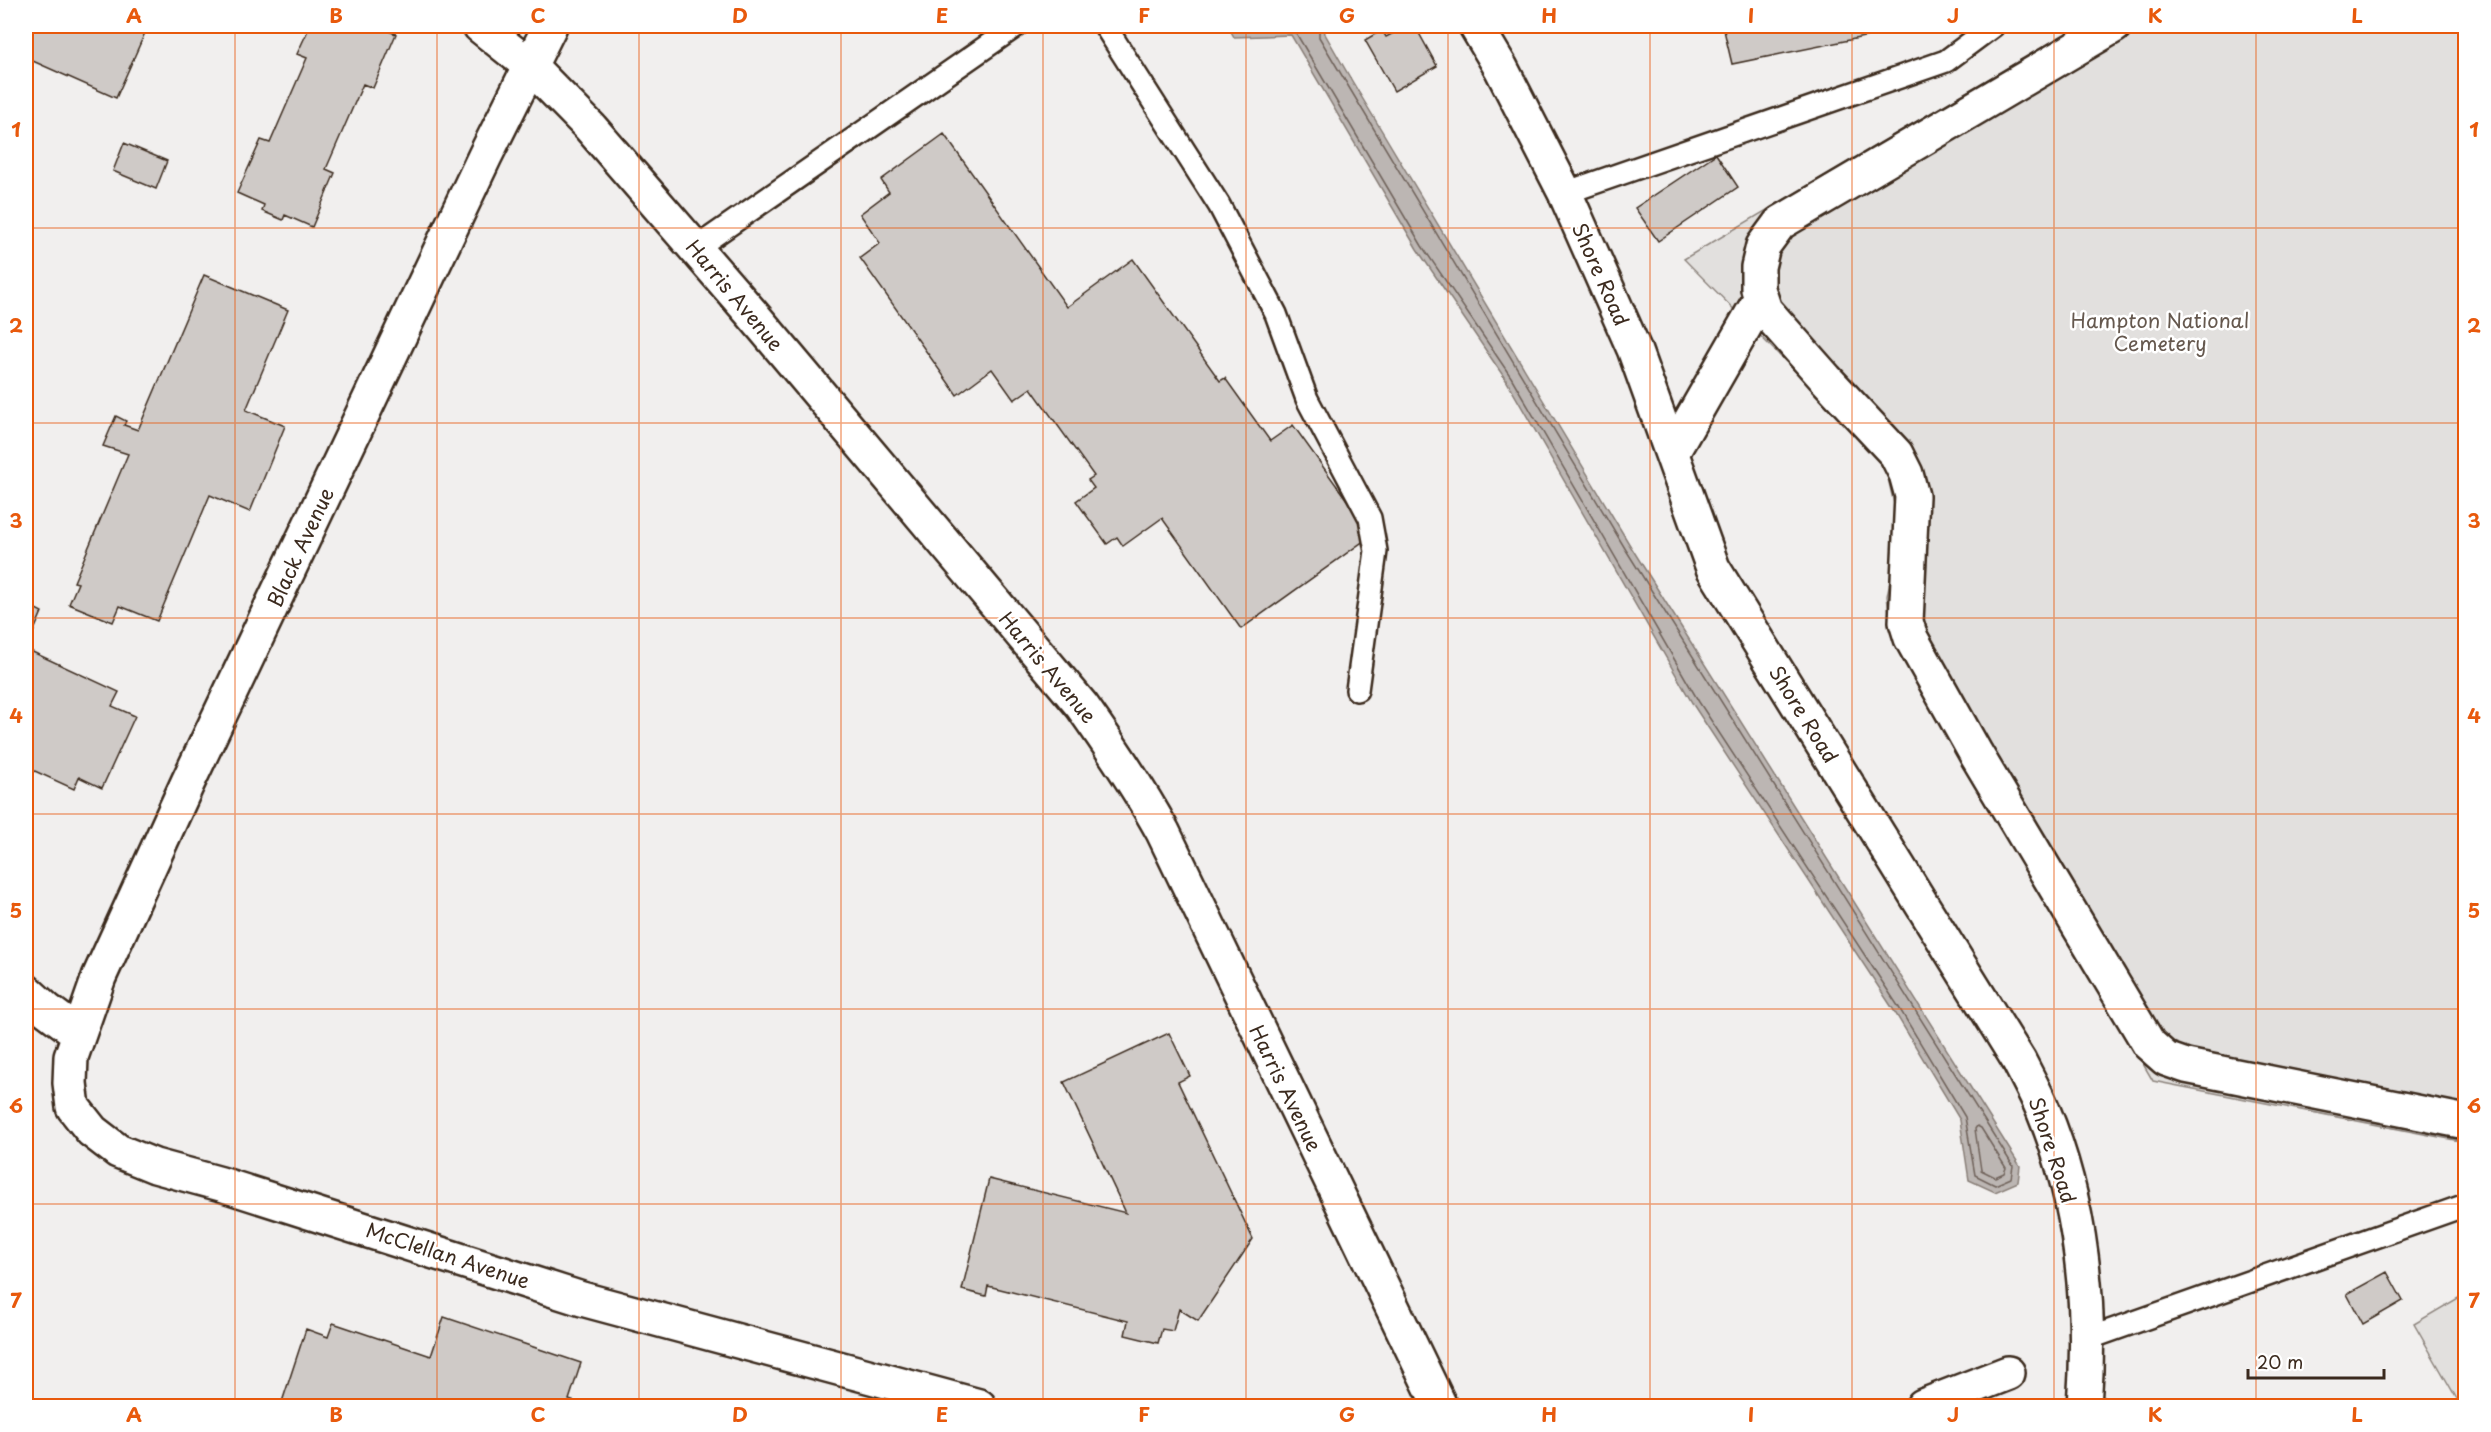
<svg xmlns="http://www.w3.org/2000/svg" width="2491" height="1432" font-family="'Playpen Sans',sans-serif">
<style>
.built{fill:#f1efee}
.green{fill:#e2e0de;stroke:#8e857e;stroke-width:1.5}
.water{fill:#bcb6b3;stroke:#887e77;stroke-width:1.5}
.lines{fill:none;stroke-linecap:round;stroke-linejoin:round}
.shore{stroke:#6f625a;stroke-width:1.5}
.building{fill:#cfcac7;stroke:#3b2a1e;stroke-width:1.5}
.service-casing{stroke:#3b2a1e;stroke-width:26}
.minor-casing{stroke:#3b2a1e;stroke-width:38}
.service{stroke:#fff;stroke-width:21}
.minor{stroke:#fff;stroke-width:33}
.grid{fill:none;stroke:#e8590c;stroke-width:1.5;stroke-opacity:0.55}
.labels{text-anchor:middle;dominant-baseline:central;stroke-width:5;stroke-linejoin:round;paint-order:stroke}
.street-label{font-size:20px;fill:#3b2a1e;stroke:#fff}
.park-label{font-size:20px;fill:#65584e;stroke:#fff}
.neatline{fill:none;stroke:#e8590c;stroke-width:2}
.grid-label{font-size:20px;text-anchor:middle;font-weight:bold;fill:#e8590c}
</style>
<rect width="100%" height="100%" fill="#fff"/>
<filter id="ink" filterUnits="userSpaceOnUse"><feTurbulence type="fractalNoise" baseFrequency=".0167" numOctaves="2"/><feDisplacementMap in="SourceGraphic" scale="12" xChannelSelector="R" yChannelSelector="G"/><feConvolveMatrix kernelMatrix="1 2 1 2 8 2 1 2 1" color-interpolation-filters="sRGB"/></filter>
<g filter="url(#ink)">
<path class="built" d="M26 26H1228L1235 37 1324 34 1328 26H2465V1406H26Z"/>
<path class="green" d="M2078 26H2465V1142L2153 1081 1891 631 1887 596 1900 530 1884 461 1684 259Z
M2465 1294 2466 1406H2461L2414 1324Z"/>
<path class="water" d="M1228 26H1324L1325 34 1352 81 1631 547 2020 1166 2018 1182 1995 1192 1969 1180 1960 1120 1893 1009 1694 706 1506 380 1417 249 1291 35 1234 37Z"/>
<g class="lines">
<path class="shore" d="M1234 26 1239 31 1290 29 1296 33 1422 246 1511 377 1699 702 1898 1006 1965 1117 1975 1175 1995 1185 2011 1178 2013 1166 1626 550 1347 84 1319 37V26
M1977 1126 1981 1128 2006 1168 2004 1173 1995 1177 1981 1170 1975 1129Z"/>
</g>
<path class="building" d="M26 26H148L116 98 26 58Z
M310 26H376L396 34 373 88 363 84 326 169 335 173 312 227 285 215 283 220 262 211 264 205 237 193 261 140 270 143 307 58 297 54Z
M1407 26H1415L1437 66 1394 91 1365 40 1382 30 1386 37Z
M1723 26H1918L1732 64Z
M944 134 1067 307 1133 259 1220 381 1225 378 1270 441 1293 425 1372 535 1241 629 1162 518 1123 546 1117 537 1107 544 1076 501 1094 488 1088 480 1094 476 1031 388 1014 400 992 369 957 395 860 258 880 243 860 214 889 192 881 180Z
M124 143 167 161 156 189 113 171Z
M1716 154 1738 187 1658 241 1635 208Z
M204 275 288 310 246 410 285 426 250 512 210 495 157 621 120 606 113 622 69 604 78 583 74 582 128 454 103 446 116 416 126 421 124 425 138 430Z
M26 604 42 612 26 649Z
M26 649 119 692 112 706 135 716 102 788 79 777 74 789 26 767Z
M1169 1033 1190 1076 1178 1082 1253 1239 1198 1321 1179 1309 1173 1331 1162 1329 1158 1343 1125 1335 1128 1321 988 1286 986 1296 962 1290 989 1179 1126 1213 1064 1082Z
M2387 1272 2403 1301 2363 1324 2347 1294Z
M444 1317 581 1363 569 1400 589 1406H286L281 1405 306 1329 328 1337 333 1323 431 1356Z"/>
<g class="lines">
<g class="service-casing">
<path id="service" d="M1105 26 1219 205 1276 314 1307 399 1370 518 1376 551 1357 690
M1565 193 1946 61 1993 26
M696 248 1016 26
M2087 1339 2466 1205"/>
</g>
<g class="minor-casing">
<path id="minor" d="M480 26 530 66 590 127 753 315 1082 706C1111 747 1139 788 1163 832L1440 1406
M550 26 485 156 188 782 99 977 71 1057 70 1083 73 1107 92 1131 118 1151 155 1166 221 1184 582 1299 979 1406
M1476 26 1501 68 1565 193 1634 349 1713 568 2019 1061C2027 1077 2036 1093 2043 1110 2082 1203 2092 1307 2084 1406
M2114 26 1780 223 1763 246 1758 267V289L1765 310 1826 379 1896 454 1906 474 1912 496 1906 622 1911 638 1976 754 2149 1044 2166 1059 2186 1066 2466 1122
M1672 453 1761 298
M26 991 47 1010 78 1033
M1923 1406 2008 1373"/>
</g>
<use href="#service" class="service"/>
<use href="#minor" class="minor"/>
</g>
</g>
<path class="grid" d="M235 26V1406M437 26V1406M639 26V1406M841 26V1406M1043 26V1406M1246 26V1406M1448 26V1406M1650 26V1406M1852 26V1406M2054 26V1406M2256 26V1406M26 228H2466M26 423H2466M26 618H2466M26 814H2466M26 1009H2466M26 1204H2466"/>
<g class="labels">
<g class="street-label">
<text transform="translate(1601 274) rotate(66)">Shore Road</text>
<text transform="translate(735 295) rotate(50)">Harris Avenue</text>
<text transform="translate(300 547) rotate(-65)">Black Avenue</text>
<text transform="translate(1048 667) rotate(50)">Harris Avenue</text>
<text transform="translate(1804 714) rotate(58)">Shore Road</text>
<text transform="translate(1286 1088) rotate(64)">Harris Avenue</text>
<text transform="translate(2053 1150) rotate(72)">Shore Road</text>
<text transform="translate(448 1255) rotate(18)">McClellan Avenue</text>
</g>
<g class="park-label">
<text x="2160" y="320">Hampton National<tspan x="2160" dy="23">Cemetery</tspan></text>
</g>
</g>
<rect width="2491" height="1432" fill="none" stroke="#fff" stroke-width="66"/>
<path d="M2248 1369v9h136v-9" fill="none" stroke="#3b2a1e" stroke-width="3"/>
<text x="2257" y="1369" font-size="18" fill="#3b2a1e" stroke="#ffffff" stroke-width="4.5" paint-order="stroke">20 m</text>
<rect x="33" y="33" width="2425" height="1366" class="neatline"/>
<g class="grid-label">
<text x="134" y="23">A</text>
<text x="336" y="23">B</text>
<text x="538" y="23">C</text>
<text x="740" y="23">D</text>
<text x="942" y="23">E</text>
<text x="1144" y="23">F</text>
<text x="1347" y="23">G</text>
<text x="1549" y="23">H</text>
<text x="1751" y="23">I</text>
<text x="1953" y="23">J</text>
<text x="2155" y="23">K</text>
<text x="2357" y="23">L</text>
<text x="16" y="137">1</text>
<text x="2474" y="137">1</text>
<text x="16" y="333">2</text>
<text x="2474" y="333">2</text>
<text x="16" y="528">3</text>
<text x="2474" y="528">3</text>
<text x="16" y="723">4</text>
<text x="2474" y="723">4</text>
<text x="16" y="918">5</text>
<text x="2474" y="918">5</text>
<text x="16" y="1113">6</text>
<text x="2474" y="1113">6</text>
<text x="16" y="1308">7</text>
<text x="2474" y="1308">7</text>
<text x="134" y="1422">A</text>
<text x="336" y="1422">B</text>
<text x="538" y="1422">C</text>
<text x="740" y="1422">D</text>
<text x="942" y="1422">E</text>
<text x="1144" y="1422">F</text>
<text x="1347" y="1422">G</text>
<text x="1549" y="1422">H</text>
<text x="1751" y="1422">I</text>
<text x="1953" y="1422">J</text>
<text x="2155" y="1422">K</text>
<text x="2357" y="1422">L</text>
</g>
</svg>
